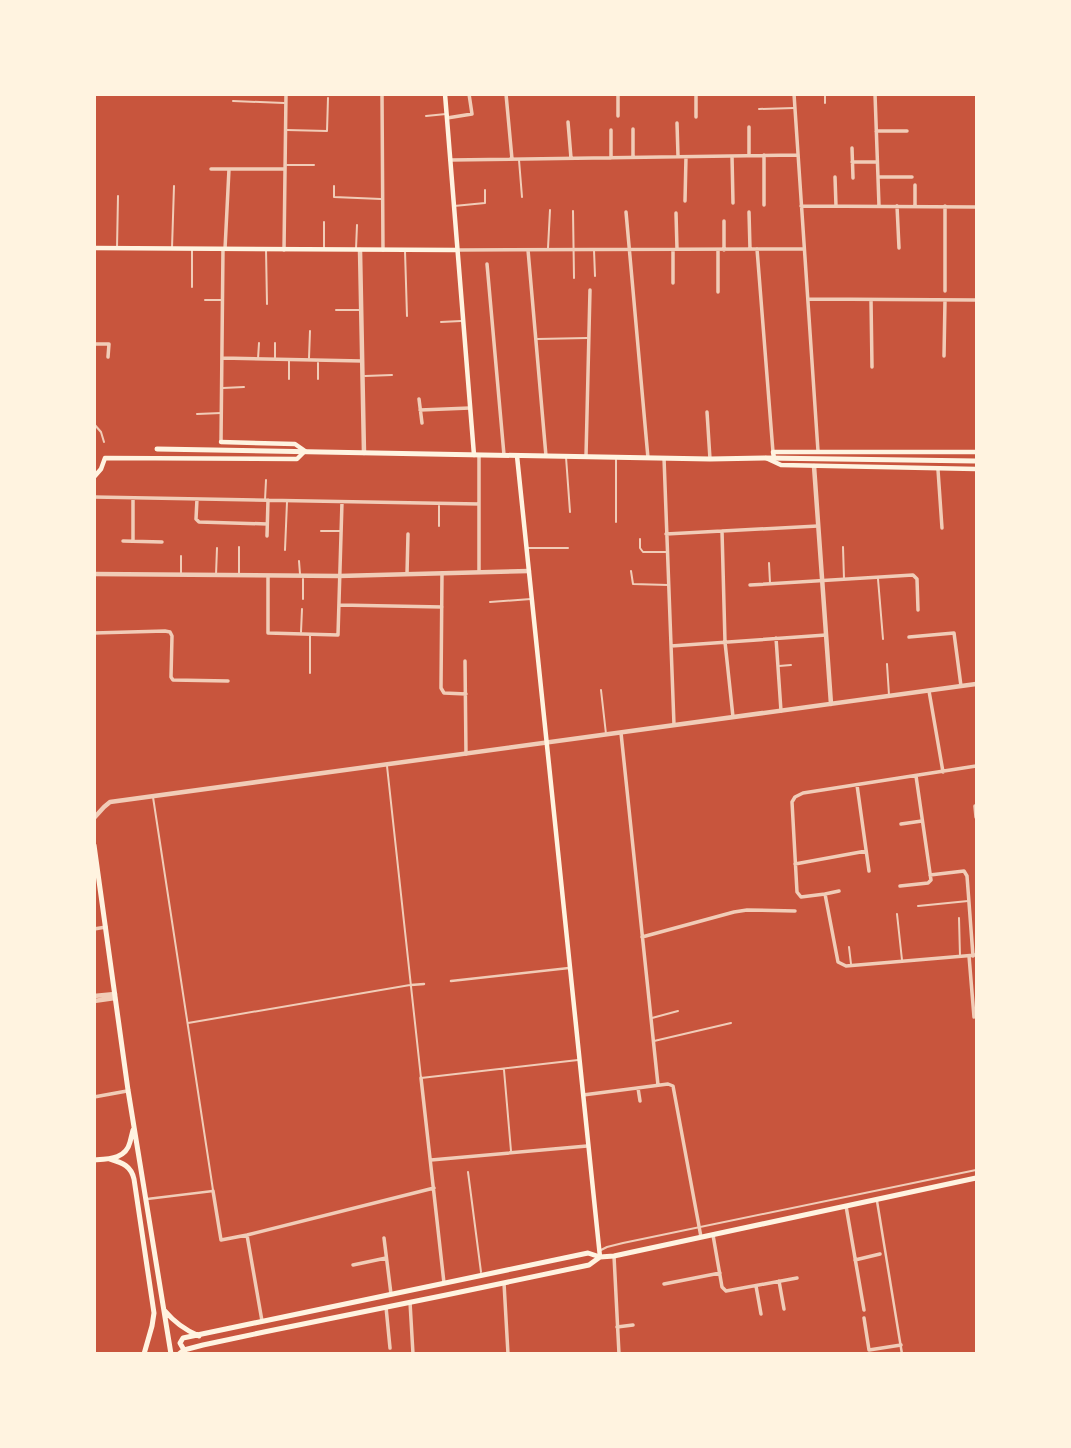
<svg xmlns="http://www.w3.org/2000/svg" width="1071" height="1448" font-family="'Sofia Sans Condensed',sans-serif">
<style>
.lines{fill:none;stroke-linecap:round;stroke-linejoin:round}
.service{stroke:#f1ccb7;stroke-width:2}
.pedestrian{stroke:#f1ccb7;stroke-width:2.5}
.minor{stroke:#f1ccb7;stroke-width:3.5}
.tertiary{stroke:#f1ccb7;stroke-width:4.5}
.secondary{stroke:#fff3e0;stroke-width:4.5}
.primary{stroke:#fff3e0;stroke-width:5}
</style>
<rect width="100%" height="100%" fill="#c8553d"/>
<g class="lines">
<path class="service" d="M825 94V103
M233 101 284 103
M759 109 794 108
M426 116 446 114
M287 130 327 131 328 98
M519 160 522 197
M287 165H314
M334 186V197L381 199
M454 206 485 203V190
M573 211 574 278
M324 222V249
M117 248 118 196
M172 248 174 186
M548 248 550 210
M266 249 267 304
M356 249 357 225
M594 250 595 276
M405 251 407 316
M192 287V249
M205 300H221
M336 310H359
M441 322 461 321
M537 339 587 338
M309 358 310 331
M258 359 259 343
M275 359V343
M289 359V379
M365 376 392 375
M318 379V363
M223 388 244 387
M197 414 221 413
M94 424 101 432 104 442
M566 457 570 512
M616 460V522
M265 500 266 480
M439 526V506
M321 531H340
M640 539V548L643 552H666
M239 547V574
M843 547 844 579
M527 548H568
M285 550 287 502
M181 556V574
M299 561 300 574
M769 563 770 583
M631 571 633 584 668 585
M216 575 217 548
M878 579 883 639
M303 599V579
M490 602 531 599
M301 632 302 609
M887 664 889 695
M779 666 791 665
M310 673V636
M601 690 606 734
M387 766 421 1078 578 1060
M153 797 213 1190
M918 906 968 901
M897 914 902 960
M959 918 960 956
M849 947 851 964
M652 1018 678 1011
M188 1023 410 985
M654 1041 731 1023
M504 1070 511 1151
M468 1172 481 1272
M601 1250 607 1247 623 1243 976 1170"/>
<path class="pedestrian" d="M451 981 569 968
M411 985 424 984
M147 1199 213 1191
M877 1201 902 1354"/>
<path class="minor" d="M382 94 383 250
M506 94 512 159
M696 94V117
M794 94 818 451
M875 94 879 206
M618 116V94
M447 118 472 114 469 94
M568 122 571 158
M677 123 678 156
M633 129V157
M611 130V158
M876 131H907
M852 148 853 178
M749 155V127
M732 156 733 203
M450 160 798 155
M852 162H877
M211 169H285
M835 177 836 206
M878 177H912
M915 185V206
M685 201 686 157
M764 205V155
M801 206 976 207
M897 206 899 248
M945 206V291
M626 212 648 458
M749 212 750 249
M676 213 677 249
M724 221V250
M225 249 229 169
M757 249 773 452
M284 250 286 94
M457 250 804 249
M528 250 546 456
M487 264 504 455
M673 283V250
M718 292V250
M808 299 976 300
M871 300 872 367
M94 344H109L108 357
M944 356 945 300
M222 358 362 361
M419 399 422 423
M420 410 470 408
M707 412 710 459
M221 442 223 249
M479 455V572
M586 456 590 290
M664 458 674 725
M938 470 942 528
M94 497 479 504
M197 499 196 519 199 522 267 524
M722 531 725 642 733 717
M666 534 818 526
M267 536 268 500
M123 541 162 542
M133 541V498
M442 573 441 688 444 693 466 694
M407 574 408 534
M268 576V633L338 635 342 502
M750 585 913 575 917 579 918 610
M339 605 442 607
M94 633 165 631 170 632 172 636 171 677 173 680 228 681
M909 637 954 633 961 686
M776 638 781 711
M671 646 826 635
M465 661 466 754
M929 691 943 772
M621 733 658 1085
M976 766 803 793 795 797 792 802 797 892 801 897 825 894 838 962 846 966 976 955
M857 785 869 871
M975 806 976 817
M901 824 922 821
M795 864 866 851
M930 875 964 871 967 876 973 956
M900 886 928 883 931 880 916 776
M825 894 839 891
M94 929 106 927
M642 937 734 912 747 910 795 911
M969 956 974 1017
M421 1078 444 1283
M638 1088 640 1101
M583 1095 668 1084 673 1086 701 1237
M94 1097 127 1091
M431 1160 587 1146
M213 1191 221 1240 247 1235 434 1188
M846 1206 864 1310
M247 1235 262 1321
M713 1235 722 1287 726 1291 797 1278
M384 1238 391 1294
M614 1256 619 1354
M855 1260 880 1254
M353 1265 386 1258
M779 1281 784 1309
M504 1283 508 1354
M664 1284 720 1273
M756 1286 761 1314
M410 1302 413 1354
M386 1307 390 1348
M864 1318 869 1350 901 1345
M617 1327 633 1325"/>
<path class="tertiary" d="M360 250 364 453
M814 466 831 704
M94 574 339 576 529 571
M94 818 104 807 110 802 976 684
M94 996 115 994
M94 1001 115 998"/>
<path class="secondary" d="M445 94 474 455
M94 248 457 250
M517 456 600 1257
M766 458 781 465 976 469
M774 458 773 452H976
M94 477 101 469 105 458 297 459 305 451 295 444 221 442"/>
<path class="primary" d="M157 449 710 459 766 458 976 461
M94 845 128 1090 171 1354
M110 1159C123 1163 131 1166 134 1179L154 1313 152 1326 144 1354
M94 1160C109 1159 126 1159 130 1142 131 1138 132 1134 133 1130
M165 1311C175 1323 185 1330 199 1336
M184 1350 180 1343 183 1338C318 1310 453 1282 588 1253L600 1257 614 1256 976 1178
M179 1354 184 1350 203 1345 264 1332 446 1295 589 1265 600 1257"/>
</g>
<rect width="1071" height="1448" fill="none" stroke="#fff3e0" stroke-width="192"/>
</svg>
